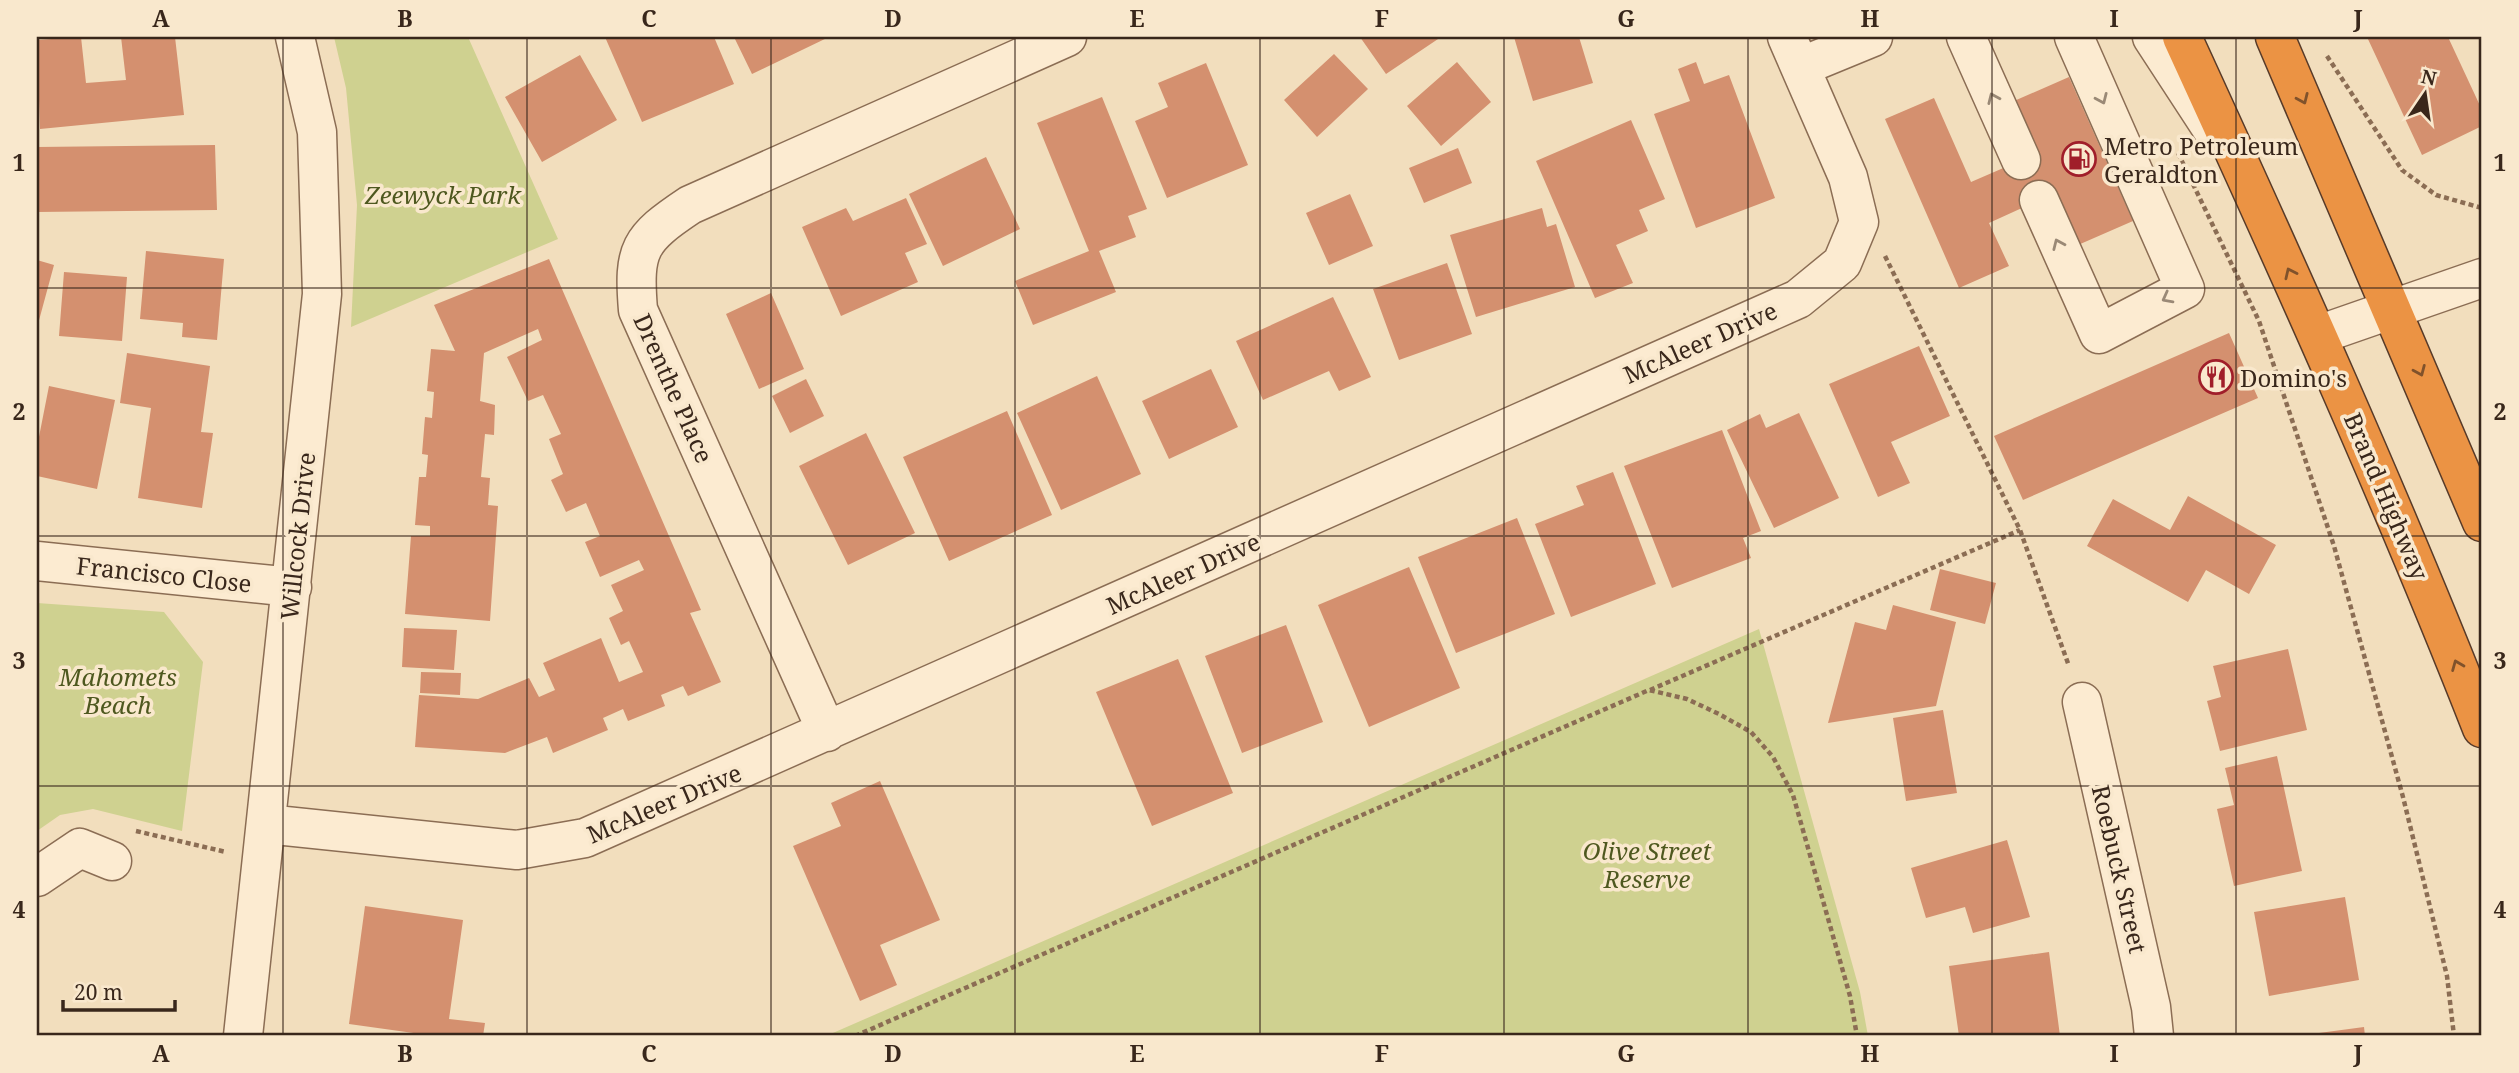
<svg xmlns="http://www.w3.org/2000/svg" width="2519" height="1073" font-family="'Noto Serif',serif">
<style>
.green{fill:#cfd190}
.building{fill:#d4906f}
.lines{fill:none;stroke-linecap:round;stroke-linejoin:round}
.minor-casing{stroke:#8b6d54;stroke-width:41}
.highway-casing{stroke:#583b29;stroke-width:41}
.path{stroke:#8b6d54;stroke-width:4.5;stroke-dasharray:5 3.5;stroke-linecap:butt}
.minor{stroke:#fcebd1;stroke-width:38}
.highway{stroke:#eb9344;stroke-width:38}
.oneway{stroke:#9a8976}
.oneway2{stroke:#80522b}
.grid{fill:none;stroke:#39271b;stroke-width:2;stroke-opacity:0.55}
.labels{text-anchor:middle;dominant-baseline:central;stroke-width:7;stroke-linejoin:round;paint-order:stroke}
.poi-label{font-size:24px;fill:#39271b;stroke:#f9e8cd;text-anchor:start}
.park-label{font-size:24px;font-style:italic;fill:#4e581f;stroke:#f9e8cd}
.street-label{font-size:24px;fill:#39271b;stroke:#f9e8cd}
.neatline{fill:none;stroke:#39271b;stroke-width:2.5}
.grid-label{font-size:23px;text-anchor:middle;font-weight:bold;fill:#39271b}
</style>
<rect width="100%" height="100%" fill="#f2debd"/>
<path class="green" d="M334 37H468L558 239 351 327 357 205 346 88Z
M37 603 164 612 203 662 182 831 93 809 60 815 37 831Z
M1759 629 1860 992 1868 1036H826Z"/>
<path class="building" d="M81 37 86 83 126 80 121 37H175L184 115 40 129 37 40Z
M605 37H714L734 84 642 122Z
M734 37H829L752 74Z
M1360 37H1441L1386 74Z
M1514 37H1579L1593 83 1533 101Z
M2367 37H2448L2482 110V126L2422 155Z
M1334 54 1368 89 1317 137 1284 100Z
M580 55 617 120 542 162 505 97Z
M1457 62 1491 102 1441 146 1407 106Z
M1696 62 1704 84 1729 75 1775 198 1696 228 1654 114 1690 101 1678 69Z
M1206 63 1248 165 1167 198 1135 121 1168 107 1158 83Z
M2069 77 2133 221 2078 245 2055 193 1989 223 2009 266 1959 288 1885 119 1934 98 1971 182 2038 153 2014 101Z
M1102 97 1147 209 1128 216 1136 237 1099 251 1116 292 1033 325 1015 281 1089 251 1037 123Z
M1631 120 1665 199 1639 210 1648 231 1616 245 1633 283 1595 298 1536 161Z
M215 145 217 210 37 212V147Z
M1458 148 1472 183 1424 203 1409 168Z
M986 157 1020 229 943 266 909 194Z
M1350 194 1373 246 1329 265 1306 213Z
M906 198 927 244 905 253 918 282 841 316 802 227 846 208 853 221Z
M1542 208 1547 227 1556 224 1575 287 1476 317 1450 235Z
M146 251 224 259 217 340 182 337 183 323 140 319Z
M549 259 701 610 690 613 721 682 688 696 683 686 661 695 665 706 628 721 623 709 603 718 608 730 553 753 547 737 505 753 415 747 419 695 478 699 529 678 539 697 555 690 543 663 601 638 619 682 643 672 629 641 621 645 609 618 623 611 611 585 644 570 639 560 600 577 585 542 600 536 586 503 566 512 551 480 563 474 549 439 561 434 543 395 528 401 507 357 542 340 538 329 484 353 480 401 495 405 494 435 485 434 481 477 490 478 488 505 498 506 490 621 405 614 411 536H430V526L415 525 419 477H426L428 455 422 454 425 417 432 418 434 392 427 391 431 349 455 351 434 305Z
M37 260 54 265 38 324H37Z
M1447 263 1472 334 1399 360 1373 289Z
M64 272 127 277 122 341 59 336Z
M771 293 804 369 759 389 726 314Z
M1333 297 1371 377 1339 391 1329 371 1263 400 1236 341Z
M2229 333 2258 398 2023 500 1994 436Z
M1919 346 1950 416 1891 442 1910 483 1878 497 1829 384Z
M127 353 210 366 201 432 213 433 202 508 138 498 151 408 120 403Z
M1211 369 1238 427 1169 459 1142 401Z
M1097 376 1141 474 1061 510 1017 413Z
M806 379 824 416 790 433 772 396Z
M49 386 115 400 97 489 37 476V447Z
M1007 411 1052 515 949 561 903 457Z
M1799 413 1839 498 1774 528 1727 430 1760 414 1766 428Z
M1722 430 1761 531 1743 538 1751 558 1672 588 1624 466Z
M866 433 915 533 848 565 799 466Z
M1613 472 1656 584 1571 617 1535 524 1584 505 1576 486Z
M2188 496 2276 545 2249 594 2206 570 2188 602 2087 546 2113 499 2170 530Z
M1517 518 1555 614 1456 653 1418 557Z
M1409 567 1460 688 1369 727 1318 605Z
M1940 569 1996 583 1985 624 1930 610Z
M1893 605 1956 622 1936 706 1828 723 1855 622 1886 630Z
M1286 625 1323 722 1242 753 1205 656Z
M404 628 457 630 454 670 402 667Z
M2288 649 2307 730 2220 751 2207 701 2221 697 2213 666Z
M1178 659 1233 793 1152 826 1096 692Z
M421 672 461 673 460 695 420 693Z
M1943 710 1957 793 1906 801 1893 718Z
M2277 756 2302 871 2234 886 2217 809 2234 805 2225 768Z
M880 781 940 920 880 945 897 985 860 1001 793 846 841 826 831 803Z
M2007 840 2030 917 1973 933 1965 907 1926 918 1911 868Z
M2345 897 2359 980 2269 996 2254 912Z
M365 906 463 920 449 1019 485 1023 483 1036H435L349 1024Z
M2049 952 2060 1036H1959L1949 966Z
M2364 1027 2365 1036H2304V1035Z"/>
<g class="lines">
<g class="minor-casing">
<path id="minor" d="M1966 37 2021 160
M2152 37 2214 132
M1800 67 1873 37
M2039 200 2099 334 2185 289 2074 37
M2318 335 2482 278
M37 561 292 587
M2082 702 2151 1007 2154 1036
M827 732 638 310C633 249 639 239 690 205L1067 37
M266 824 517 850 585 838 1798 299 1842 263 1859 222 1848 177 1787 37
M37 877 80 848 112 861
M243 1036 322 294 317 132 295 37"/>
</g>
<g class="highway-casing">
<path id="highway" d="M2182 37C2287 266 2390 494 2482 728
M2275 37 2482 522"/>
</g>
<path class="path" d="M2327 56 2402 170 2436 195 2482 208
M2178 153 2259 321 2334 546 2403 797 2447 976 2454 1036
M1885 256 2020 530 2069 666
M1650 690 2020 530
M136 831 226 852
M855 1036 1649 690 1687 699 1719 714 1751 732 1773 757 1793 795 1850 996 1857 1036"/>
<use href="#minor" class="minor"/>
<use href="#highway" class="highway"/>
</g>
<defs><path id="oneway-chevron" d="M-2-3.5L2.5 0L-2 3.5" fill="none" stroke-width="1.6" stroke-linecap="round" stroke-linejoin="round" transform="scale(1.75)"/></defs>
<g class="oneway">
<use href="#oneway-chevron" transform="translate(1993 98) rotate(-114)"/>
<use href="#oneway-chevron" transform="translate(2102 99) rotate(66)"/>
<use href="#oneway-chevron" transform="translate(2058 244) rotate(-114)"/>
<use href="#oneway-chevron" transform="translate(2167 298) rotate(152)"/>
</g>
<g class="oneway2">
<use href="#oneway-chevron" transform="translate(2303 99) rotate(66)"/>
<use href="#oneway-chevron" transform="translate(2290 273) rotate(-115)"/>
<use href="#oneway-chevron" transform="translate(2420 371) rotate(67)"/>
<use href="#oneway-chevron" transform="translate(2457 665) rotate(-112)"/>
</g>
<path class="grid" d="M283 37V1036M527 37V1036M771 37V1036M1015 37V1036M1260 37V1036M1504 37V1036M1748 37V1036M1992 37V1036M2236 37V1036M37 288H2482M37 536H2482M37 786H2482"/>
<defs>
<g id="fuel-ring" transform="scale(1.75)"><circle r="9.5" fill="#f9e8cd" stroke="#a01e2a" stroke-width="1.5"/><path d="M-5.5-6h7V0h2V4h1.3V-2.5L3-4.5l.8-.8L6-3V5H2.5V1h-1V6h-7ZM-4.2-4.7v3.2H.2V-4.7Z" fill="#a01e2a"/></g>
<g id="restaurant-ring" transform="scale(1.75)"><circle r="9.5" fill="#f9e8cd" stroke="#a01e2a" stroke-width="1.5"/><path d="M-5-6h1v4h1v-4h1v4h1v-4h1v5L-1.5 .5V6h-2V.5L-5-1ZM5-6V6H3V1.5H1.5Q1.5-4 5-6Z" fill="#a01e2a"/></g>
</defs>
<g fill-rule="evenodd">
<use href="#fuel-ring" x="2079" y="159"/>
<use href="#restaurant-ring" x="2216" y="377"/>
</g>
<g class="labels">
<g class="poi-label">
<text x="2104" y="145">Metro Petroleum<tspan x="2104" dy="28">Geraldton</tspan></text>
<text x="2240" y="377">Domino's</text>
</g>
<g class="park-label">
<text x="443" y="194">Zeewyck Park</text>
<text x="118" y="676">Mahomets<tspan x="118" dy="28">Beach</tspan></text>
<text x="1647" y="850">Olive Street<tspan x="1647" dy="28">Reserve</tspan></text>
</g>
<g class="street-label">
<text transform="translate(1700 342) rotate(-24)">McAleer Drive</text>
<text transform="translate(674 388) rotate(66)">Drenthe Place</text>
<text transform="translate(2387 496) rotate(67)">Brand Highway</text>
<text transform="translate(297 536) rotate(-84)">Willcock Drive</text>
<text transform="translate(1183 573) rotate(-24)">McAleer Drive</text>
<text transform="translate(164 574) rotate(6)">Francisco Close</text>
<text transform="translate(664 803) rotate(-23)">McAleer Drive</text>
<text transform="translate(2120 869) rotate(77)">Roebuck Street</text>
</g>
</g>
<rect width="2519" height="1073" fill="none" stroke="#f9e8cd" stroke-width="77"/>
<g transform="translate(2425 94) rotate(13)" stroke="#f9e8cd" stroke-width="5" paint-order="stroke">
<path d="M0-5L12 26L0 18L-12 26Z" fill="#39271b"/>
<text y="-10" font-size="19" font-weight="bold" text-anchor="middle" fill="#39271b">N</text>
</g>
<path d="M63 1000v10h112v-10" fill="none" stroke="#39271b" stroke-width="3.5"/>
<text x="74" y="1000" font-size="21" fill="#39271b" stroke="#f9e8cd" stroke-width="5" paint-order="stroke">20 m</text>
<rect x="38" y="38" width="2442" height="996" class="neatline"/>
<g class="grid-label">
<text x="161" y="27">A</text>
<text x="405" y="27">B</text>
<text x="649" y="27">C</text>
<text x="893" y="27">D</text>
<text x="1137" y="27">E</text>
<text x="1382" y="27">F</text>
<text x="1626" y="27">G</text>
<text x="1870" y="27">H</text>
<text x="2114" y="27">I</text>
<text x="2358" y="27">J</text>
<text x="19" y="171">1</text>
<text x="2500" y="171">1</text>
<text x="19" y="420">2</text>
<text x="2500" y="420">2</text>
<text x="19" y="669">3</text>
<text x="2500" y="669">3</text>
<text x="19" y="918">4</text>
<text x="2500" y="918">4</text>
<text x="161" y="1062">A</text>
<text x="405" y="1062">B</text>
<text x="649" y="1062">C</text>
<text x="893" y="1062">D</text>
<text x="1137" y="1062">E</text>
<text x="1382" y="1062">F</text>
<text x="1626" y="1062">G</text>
<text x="1870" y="1062">H</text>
<text x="2114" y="1062">I</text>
<text x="2358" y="1062">J</text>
</g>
</svg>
